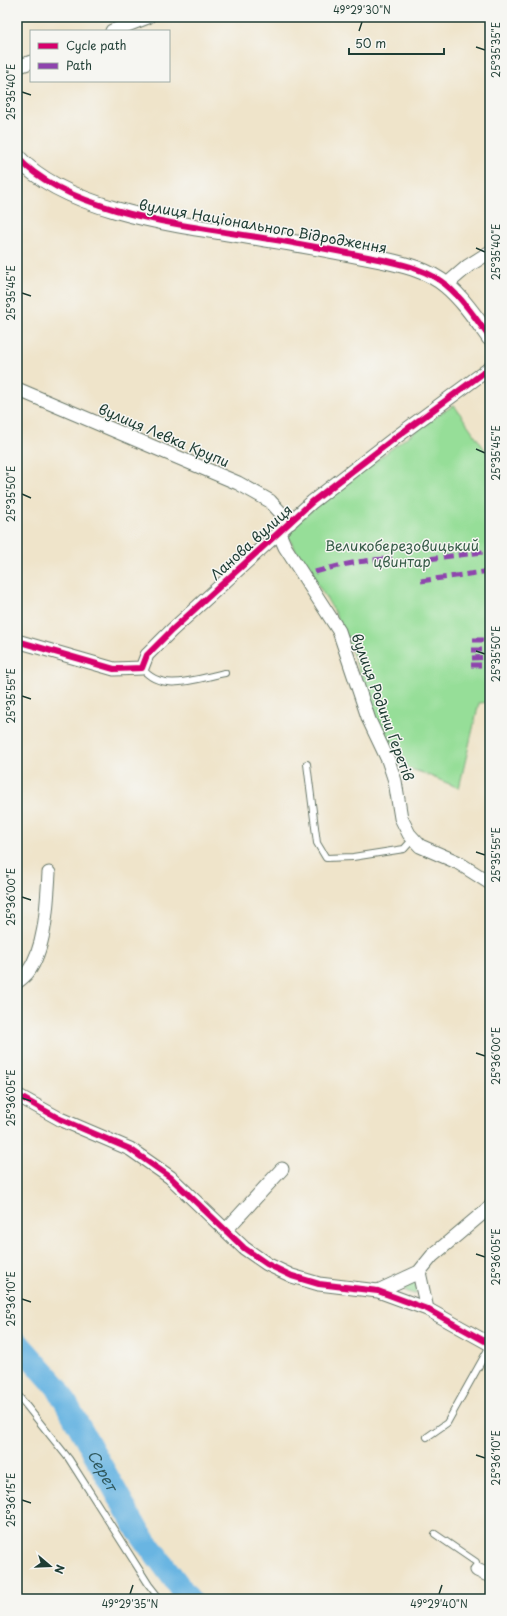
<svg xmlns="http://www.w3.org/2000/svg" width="507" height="1616" font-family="'Playpen Sans',sans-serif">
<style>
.green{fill:#96de98;stroke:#5a8e66}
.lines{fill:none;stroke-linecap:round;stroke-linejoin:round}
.river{stroke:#69b5e2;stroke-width:23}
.service-casing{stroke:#687768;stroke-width:8}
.minor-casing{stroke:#687768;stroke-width:15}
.tertiary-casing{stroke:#687768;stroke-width:18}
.service{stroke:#fff;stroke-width:6}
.minor{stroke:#fff;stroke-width:13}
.tertiary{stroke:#fff;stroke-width:16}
.quiet{stroke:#8e44ad;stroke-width:5;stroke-dasharray:10 5;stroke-linecap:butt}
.cycleway-casing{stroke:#f6f6f2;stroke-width:8}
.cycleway{stroke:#d6006c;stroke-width:6}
.ticks{fill:none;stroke:#1f3d34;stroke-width:1.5}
.labels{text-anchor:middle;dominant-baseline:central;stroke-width:3;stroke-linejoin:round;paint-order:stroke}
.street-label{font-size:14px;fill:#1f3d34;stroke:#f6f6f2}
.park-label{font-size:14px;fill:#375d48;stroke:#f6f6f2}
.water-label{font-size:15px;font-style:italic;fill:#325b60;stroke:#f6f6f2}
.neatline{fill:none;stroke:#1f3d34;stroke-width:1.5}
.ticks-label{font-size:10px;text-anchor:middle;fill:#1f3d34}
</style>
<rect width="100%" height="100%" fill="#f6f6f2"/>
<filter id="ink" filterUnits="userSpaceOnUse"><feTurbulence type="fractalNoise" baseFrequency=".025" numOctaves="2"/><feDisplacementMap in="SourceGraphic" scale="8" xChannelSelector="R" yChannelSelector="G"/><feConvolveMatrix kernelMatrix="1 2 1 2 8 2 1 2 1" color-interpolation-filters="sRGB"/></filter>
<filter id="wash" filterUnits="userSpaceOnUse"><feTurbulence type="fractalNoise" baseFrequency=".012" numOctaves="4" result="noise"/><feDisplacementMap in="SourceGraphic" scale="16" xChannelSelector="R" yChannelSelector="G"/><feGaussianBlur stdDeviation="0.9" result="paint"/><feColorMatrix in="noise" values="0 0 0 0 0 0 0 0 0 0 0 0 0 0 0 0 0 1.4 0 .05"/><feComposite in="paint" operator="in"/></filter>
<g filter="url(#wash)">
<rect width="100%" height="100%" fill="#efe4ca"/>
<path class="green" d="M454 405 490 457V702L479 703 459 788 423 773 401 766 392 760C372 715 360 667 340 623 326 592 302 567 288 536 297 519 317 507 333 495 372 464 411 432 454 405Z
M407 1280 415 1281 417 1291 415 1294 404 1291 403 1286Z"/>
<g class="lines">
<path class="river" id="s1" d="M17 1342 57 1387 138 1531 189 1599"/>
</g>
</g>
<g filter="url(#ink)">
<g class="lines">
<g class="service-casing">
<path id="service" d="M142 668C161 694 198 678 225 673
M307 764 317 843 326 858 353 857 404 849 413 839
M17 1394 69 1459 149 1585 160 1599
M427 1437 447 1423 490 1346
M435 1534 476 1562 477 1570"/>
</g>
<g class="minor-casing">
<path id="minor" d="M112 31 148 17
M17 67 31 62
M446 285 468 266 490 252
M17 389 238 483 270 501 290 523
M279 533 285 547 339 631 369 720 388 760 395 781 401 818 409 834 420 846 457 862 490 883
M17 641 114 669 142 668 147 655 172 630 312 502 395 438 490 368
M17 982C21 979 25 976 28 972 46 947 47 903 49 873
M17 1095 60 1119 130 1149 170 1177 244 1248 267 1264 292 1276 319 1284 378 1291 427 1309 490 1344
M226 1230 282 1169
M419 1272 427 1309
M378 1291 419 1272 432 1256 490 1207
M477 1570 490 1576"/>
</g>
<g class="tertiary-casing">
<path id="tertiary" d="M17 157C69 214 190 226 263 238 303 244 343 252 383 260 405 265 428 270 446 285 463 299 477 320 490 338"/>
</g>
<use href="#service" class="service"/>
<use href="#minor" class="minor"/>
<use href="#tertiary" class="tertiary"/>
<path class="quiet" d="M428 559 483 552
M315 572C340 565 365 559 392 559
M421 581 490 571
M473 640H490
M472 650H490
M472 658 490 657
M471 665H490"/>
<g class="cycleway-casing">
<path id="cycleway" d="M17 157C69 214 190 226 263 238 303 244 343 252 383 260 405 265 428 270 446 285 463 299 477 320 490 338
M17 641 114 669 142 668 147 655 172 630 312 502 395 438 490 368
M17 1095 60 1119 130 1149 170 1177 244 1248 267 1264 292 1276 319 1284 378 1291 427 1309 490 1344"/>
</g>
<use href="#cycleway" class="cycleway"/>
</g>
</g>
<path class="ticks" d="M359 31 362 22M476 47 485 50M22 92 31 95M476 248 485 252M22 293 31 296M476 449 485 453M22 494 31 498M476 651 485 654M22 696 31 699M476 852 485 855M22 897 31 900M476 1053 485 1056M22 1098 31 1101M476 1254 485 1257M22 1299 31 1302M476 1455 485 1458M22 1500 31 1503M130 1594 133 1585M439 1594 442 1585"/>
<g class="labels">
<g class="street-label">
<text transform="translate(263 226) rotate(10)">вулиця Національного Відродження</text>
<text transform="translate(164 435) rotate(23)">вулиця Левка Крупи</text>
<text transform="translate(251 542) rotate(-42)">Ланова вулиця</text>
<text transform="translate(383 707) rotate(70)">вулиця Родини Ґеретів</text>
</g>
<g class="park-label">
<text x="402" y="545">Великоберезовицький<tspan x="402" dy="16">цвинтар</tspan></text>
</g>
<g class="water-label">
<text stroke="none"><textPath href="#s1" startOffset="155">Серет</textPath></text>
</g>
</g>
<rect width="507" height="1616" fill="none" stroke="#f6f6f2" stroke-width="44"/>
<rect x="30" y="30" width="140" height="52" fill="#f6f6f2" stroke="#a0aca6"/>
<rect x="38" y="43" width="20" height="6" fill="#d6006c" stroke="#a0aca6"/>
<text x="66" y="50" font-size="12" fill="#1f3d34">Cycle path</text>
<rect x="38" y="63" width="20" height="6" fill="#8e44ad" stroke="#a0aca6"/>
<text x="66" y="70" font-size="12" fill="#1f3d34">Path</text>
<g transform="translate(50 1566) rotate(109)" stroke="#f6f6f2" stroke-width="3" paint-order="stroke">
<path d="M0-3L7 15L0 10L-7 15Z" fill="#1f3d34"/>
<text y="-6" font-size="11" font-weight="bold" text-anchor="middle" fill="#1f3d34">N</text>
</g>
<path d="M349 48v6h95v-6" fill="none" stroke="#1f3d34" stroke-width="2"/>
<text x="355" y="48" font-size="12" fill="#1f3d34" stroke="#f6f6f2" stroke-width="3" paint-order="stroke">50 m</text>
<rect x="22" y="22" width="463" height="1572" class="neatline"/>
<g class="ticks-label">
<text x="362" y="14">49°29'30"N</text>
<text transform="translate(496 50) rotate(-90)" y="4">25°35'35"E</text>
<text transform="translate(11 92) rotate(-90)" y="4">25°35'40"E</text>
<text transform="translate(496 252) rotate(-90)" y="4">25°35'40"E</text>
<text transform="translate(11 293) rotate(-90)" y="4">25°35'45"E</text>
<text transform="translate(496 453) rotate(-90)" y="4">25°35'45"E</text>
<text transform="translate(11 494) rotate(-90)" y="4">25°35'50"E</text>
<text transform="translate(496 654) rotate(-90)" y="4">25°35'50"E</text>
<text transform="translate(11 696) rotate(-90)" y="4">25°35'55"E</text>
<text transform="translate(496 855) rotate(-90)" y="4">25°35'55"E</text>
<text transform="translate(11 897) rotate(-90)" y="4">25°36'00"E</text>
<text transform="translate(496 1056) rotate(-90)" y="4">25°36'00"E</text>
<text transform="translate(11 1098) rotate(-90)" y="4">25°36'05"E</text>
<text transform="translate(496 1257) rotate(-90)" y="4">25°36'05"E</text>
<text transform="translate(11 1299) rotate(-90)" y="4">25°36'10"E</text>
<text transform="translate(496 1458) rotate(-90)" y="4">25°36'10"E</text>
<text transform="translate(11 1500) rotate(-90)" y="4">25°36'15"E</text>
<text x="130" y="1608">49°29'35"N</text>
<text x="439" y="1608">49°29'40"N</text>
</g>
</svg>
